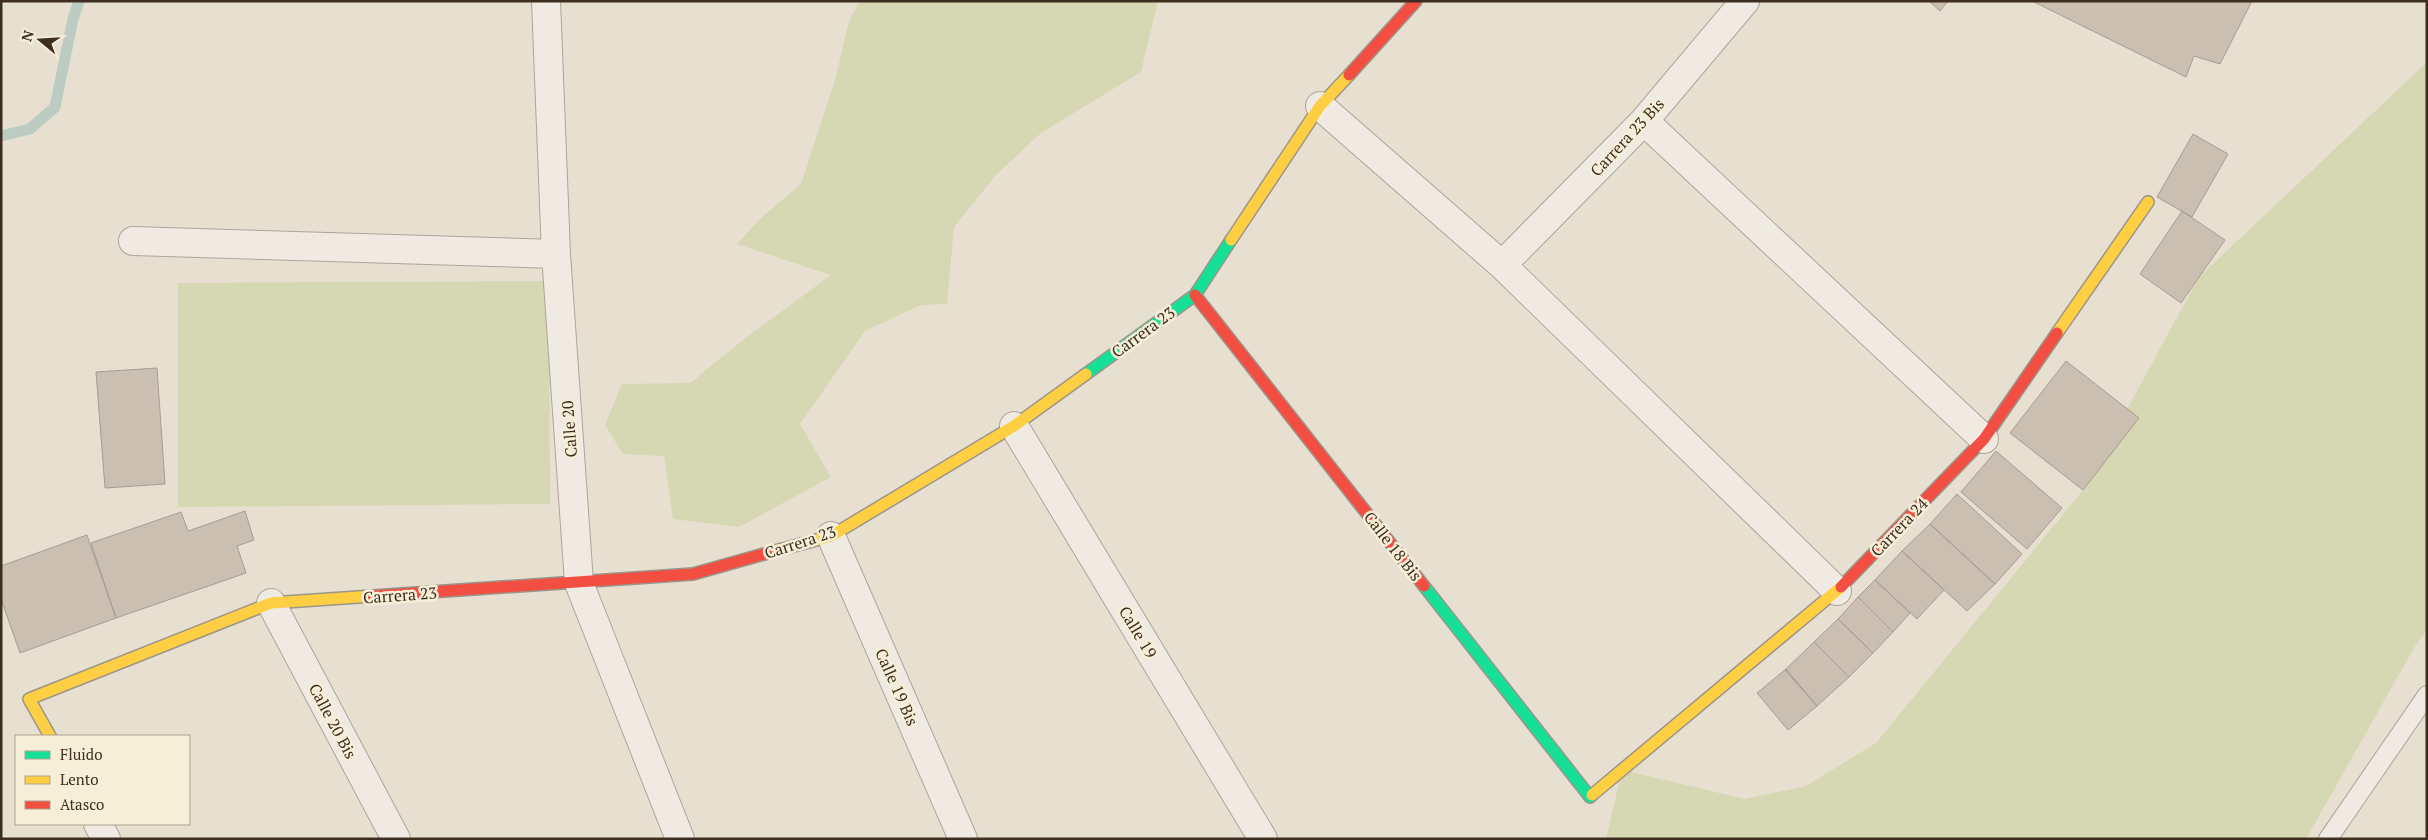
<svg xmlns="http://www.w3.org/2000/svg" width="2428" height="840" font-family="'PT Serif',serif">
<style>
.green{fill:#d6d7b3}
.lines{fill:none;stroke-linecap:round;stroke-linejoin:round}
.stream{stroke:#bcccc2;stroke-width:11}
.building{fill:#cbbfb2;stroke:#a89c90}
.lane-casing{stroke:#ada599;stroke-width:20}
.street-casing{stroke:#ada599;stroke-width:30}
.fast-casing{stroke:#9c958a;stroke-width:14}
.slow-casing{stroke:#9c958a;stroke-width:14}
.jam-casing{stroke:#9c958a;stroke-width:14}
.lane{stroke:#efebe3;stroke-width:18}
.street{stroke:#efebe3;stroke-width:28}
.fast{stroke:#16e098;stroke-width:11}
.slow{stroke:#ffcf43;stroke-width:11}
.jam{stroke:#f24e42;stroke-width:11}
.labels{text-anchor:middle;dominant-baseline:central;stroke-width:5;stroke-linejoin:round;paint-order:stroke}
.street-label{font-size:16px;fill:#3d2e20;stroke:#f7eed8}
</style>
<rect width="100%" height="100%" fill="#e7e0d1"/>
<path class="green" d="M860 1H1158L1141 72 1041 133 996 175 954 227 947 304 921 305 865 331 800 424 831 477 739 527 673 519 664 456 623 454 605 425 622 384 690 383 743 340 831 275 737 244 761 218 801 184 835 80 849 21Z
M2427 62V630L2414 648 2306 839H1606L1622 770 1745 799 1806 786 1876 743 2083 490 2199 277Z
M549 281 550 504 178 507V283Z"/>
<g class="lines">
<path class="stream" d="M1 136 30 129 55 107 73 19 79 1"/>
</g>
<path class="building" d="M1929 1H1948L1940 11Z
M2032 1H2252L2220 64 2194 56 2186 77Z
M2193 134 2228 154 2192 217 2157 197Z
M2182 211 2225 240 2181 303 2140 274Z
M2066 361 2139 418 2083 490 2010 433Z
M157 368 165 484 105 488 96 372Z
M1996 451 2062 508 2027 549 1961 492Z
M1957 494 2022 554 1995 584 1930 524Z
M245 511 254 540 237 546 246 573 116 618 91 543 181 512 188 531Z
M1930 524 1995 584 1967 611 1902 551Z
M87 535 116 618 20 653 1 599V566Z
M1902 551 1944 590 1917 619 1875 580Z
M1875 580 1910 613 1893 632 1858 597Z
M1858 597 1893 632 1873 653 1838 619Z
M1838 619 1873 653 1849 677 1814 642Z
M1814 642 1849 677 1817 706 1785 670Z
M1786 669 1817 706 1788 730 1757 693Z"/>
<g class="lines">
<g class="lane-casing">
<path id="lane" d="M2328 839 2427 695"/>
</g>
<g class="street-casing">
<path id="street" d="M546 1 556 254 579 583 680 839
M1320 106 1502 265 1837 591
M1644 121 1984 439
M133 241 556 254
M1502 265 1644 121 1745 1
M1014 426 1263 839
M831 536 963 839
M271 603 396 839
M98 824 106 839"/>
</g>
<g class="fast-casing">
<path id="fast" d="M1086 374 1195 295 1231 240
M1424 586 1590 797 1592 795"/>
</g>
<g class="slow-casing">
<path id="slow" d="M1231 240 1320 106 1349 75
M2057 333 2148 202
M775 551 831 536 1014 426 1086 374
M50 736 29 699 271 603 373 596
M1592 795 1841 587"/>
</g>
<g class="jam-casing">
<path id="jam" d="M1349 75 1416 1
M1195 295 1424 586
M1841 587 1984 439 2057 333
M373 596 693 574 775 551"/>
</g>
<use href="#lane" class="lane"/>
<use href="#street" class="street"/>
<use href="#fast" class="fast"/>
<use href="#slow" class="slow"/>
<use href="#jam" class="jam"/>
</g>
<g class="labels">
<g class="street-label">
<text transform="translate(1627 137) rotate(-47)">Carrera 23 Bis</text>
<text transform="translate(1143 332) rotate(-36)">Carrera 23</text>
<text transform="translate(569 429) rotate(-94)">Calle 20</text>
<text transform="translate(1899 527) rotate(-46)">Carrera 24</text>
<text transform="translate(800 542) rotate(-18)">Carrera 23</text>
<text transform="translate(1393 546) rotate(52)">Calle 18 Bis</text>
<text transform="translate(400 595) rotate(-4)">Carrera 23</text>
<text transform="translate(1138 632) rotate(59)">Calle 19</text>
<text transform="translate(897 687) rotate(66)">Calle 19 Bis</text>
<text transform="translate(333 721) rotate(62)">Calle 20 Bis</text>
</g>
</g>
<rect width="2428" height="840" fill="none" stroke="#3d2e20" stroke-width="5"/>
<rect x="15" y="735" width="175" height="90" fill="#f7eed8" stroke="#ada18e"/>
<rect x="25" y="751" width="25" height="8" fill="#16e098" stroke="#ada18e"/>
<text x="60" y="760" font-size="15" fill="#3d2e20">Fluido</text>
<rect x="25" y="776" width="25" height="8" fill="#ffcf43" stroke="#ada18e"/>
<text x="60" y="785" font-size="15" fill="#3d2e20">Lento</text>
<rect x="25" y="801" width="25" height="8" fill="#f24e42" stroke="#ada18e"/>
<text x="60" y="810" font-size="15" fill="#3d2e20">Atasco</text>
<g transform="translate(40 40) rotate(288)" stroke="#f7eed8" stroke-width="4" paint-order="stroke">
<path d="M0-4L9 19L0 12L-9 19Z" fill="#3d2e20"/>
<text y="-8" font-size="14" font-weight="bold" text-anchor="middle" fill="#3d2e20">N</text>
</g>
</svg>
